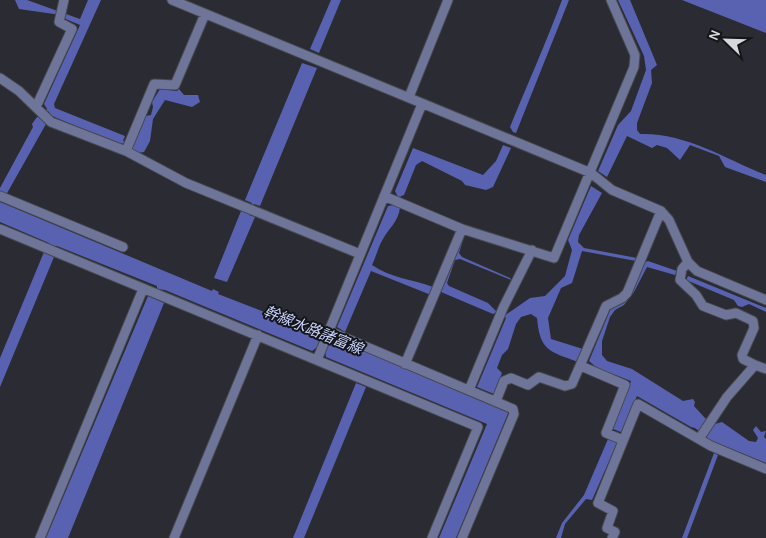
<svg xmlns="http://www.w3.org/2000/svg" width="766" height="538" font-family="Karla,'Noto Sans JP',sans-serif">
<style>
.water{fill:#5862b0}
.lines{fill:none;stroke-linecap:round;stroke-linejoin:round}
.minor-casing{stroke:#47484e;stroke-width:11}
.minor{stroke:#6e7598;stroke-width:9}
.labels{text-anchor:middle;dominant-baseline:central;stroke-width:4;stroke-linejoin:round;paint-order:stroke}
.water-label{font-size:15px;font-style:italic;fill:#c8d1fc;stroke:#141518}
</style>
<rect width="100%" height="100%" fill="#2b2c33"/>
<path class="water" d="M15 0H27L80 19 88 0H101L54 104 55 108 125 136 123 141 134 145 146 116 151 115 153 107 152 102 160 89 177 91 179 89 184 95H198L200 102 192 107 165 100 153 119 150 141 144 152 138 153 132 150 133 146 123 143 121 145 52 116 48 111 43 120 46 124 6 195 0 191V188L33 127 32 124 37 117 41 118 47 109 44 104 80 25 54 14 19 9Z
M331 0H341L319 53 310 49Z
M562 0H569L516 133 513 132 510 127C527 85 546 43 562 0Z
M618 0H630L657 65 651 70 652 83 637 123V130L640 134C687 133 725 159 766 175V182L725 167 719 156 690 145 680 160 667 148 657 145 652 148 627 136 607 177 598 171 618 125 631 111 646 70 644 56Z
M682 0H766V33Z
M302 63 317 68 260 206 254 204 249 215 255 217 227 282 214 278 241 211 247 213 252 203 245 200Z
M503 145 511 148 493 187 486 190 465 185 462 181 422 161 416 165 404 195 401 196 396 205 400 208C398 222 389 228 383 239 378 247 376 257 372 265 390 278 412 279 433 287L434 290 431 295 371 271 345 332 337 327 388 206 394 205 398 197 395 191 413 148 483 175 496 161Z
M591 186 602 193 579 235 578 242 584 248 637 258 636 261 582 251 572 283 561 288 548 318 551 339 583 349 578 362C549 351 540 351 537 318L531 314 521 317 516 324 508 349 502 355 497 368 502 373 494 394 477 387 506 318 504 316 530 298 545 296 565 276 572 250 568 240Z
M0 202 212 291 213 289 219 292 218 294 319 333 320 337 329 341 334 337 509 411 456 538H439L487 424 326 357 325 352 316 348 312 351 165 290 157 289V286L57 246H48L49 243 0 222Z
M464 237 459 253 462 257 510 278 511 280 460 259 455 260 447 283 449 286 488 303 497 312 493 314 441 292 440 289 446 281 462 238Z
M44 252 54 257 0 387V358Z
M648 261 677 271 675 275 647 267 634 292 624 305 615 310 610 317 602 341V355L607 361 632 369 683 401 693 399 695 402 694 406 705 418 715 424 722 422 749 441 756 442 758 438 753 430 756 426 761 432 766 431 764 437 766 439V463L710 440 695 428 691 427 637 396 621 432 613 429 631 381 597 368 589 361 611 308C632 299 635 284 643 263Z
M688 276 766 308V312L749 304 742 307 738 306 734 300 686 280Z
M148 296 164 303 68 538H46Z
M356 383 366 387 304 538H293Z
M608 439 617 443 592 500 586 499 565 524 561 538H556L562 523 584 495Z
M714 453 718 455 687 538H682Z"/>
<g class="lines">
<g class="minor-casing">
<path id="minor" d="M172 0 591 173 612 190 661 211 669 220 688 262 697 271 766 300
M0 78 19 91 51 122 126 151 154 84 175 85 205 14
M409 97 448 0
M36 107 72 29 59 22 64 0
M126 151 186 183 360 254
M0 196 123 247
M384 196 462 229 554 258 634 67 635 55 611 0
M0 229 478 427 432 538
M688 262 682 269 680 280 696 295 703 306 726 315 736 313 753 321 754 328 742 355 743 359 755 365
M329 331 513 409 514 414 462 538
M317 360 422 104
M405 364 462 229
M581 366 625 385 606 433 623 440
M469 390 503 308 532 250
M496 401 504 381 511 378 528 385 539 377 565 386 572 384 606 306 622 298 627 293 661 211
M699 439 727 397 755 365 766 369
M40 538 143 289
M174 538 258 335
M612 538 615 532 607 528 613 511 598 503 638 404 711 446 766 469"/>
</g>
<use href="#minor" class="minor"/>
</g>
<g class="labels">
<g class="water-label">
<text transform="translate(313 330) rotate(22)">幹線水路諸富線</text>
</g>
</g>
<g transform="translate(726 40) rotate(293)" stroke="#141518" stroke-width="4" paint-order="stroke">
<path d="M0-4L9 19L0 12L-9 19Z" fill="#d7d8dd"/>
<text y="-8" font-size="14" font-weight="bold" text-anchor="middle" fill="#d7d8dd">N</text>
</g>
</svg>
